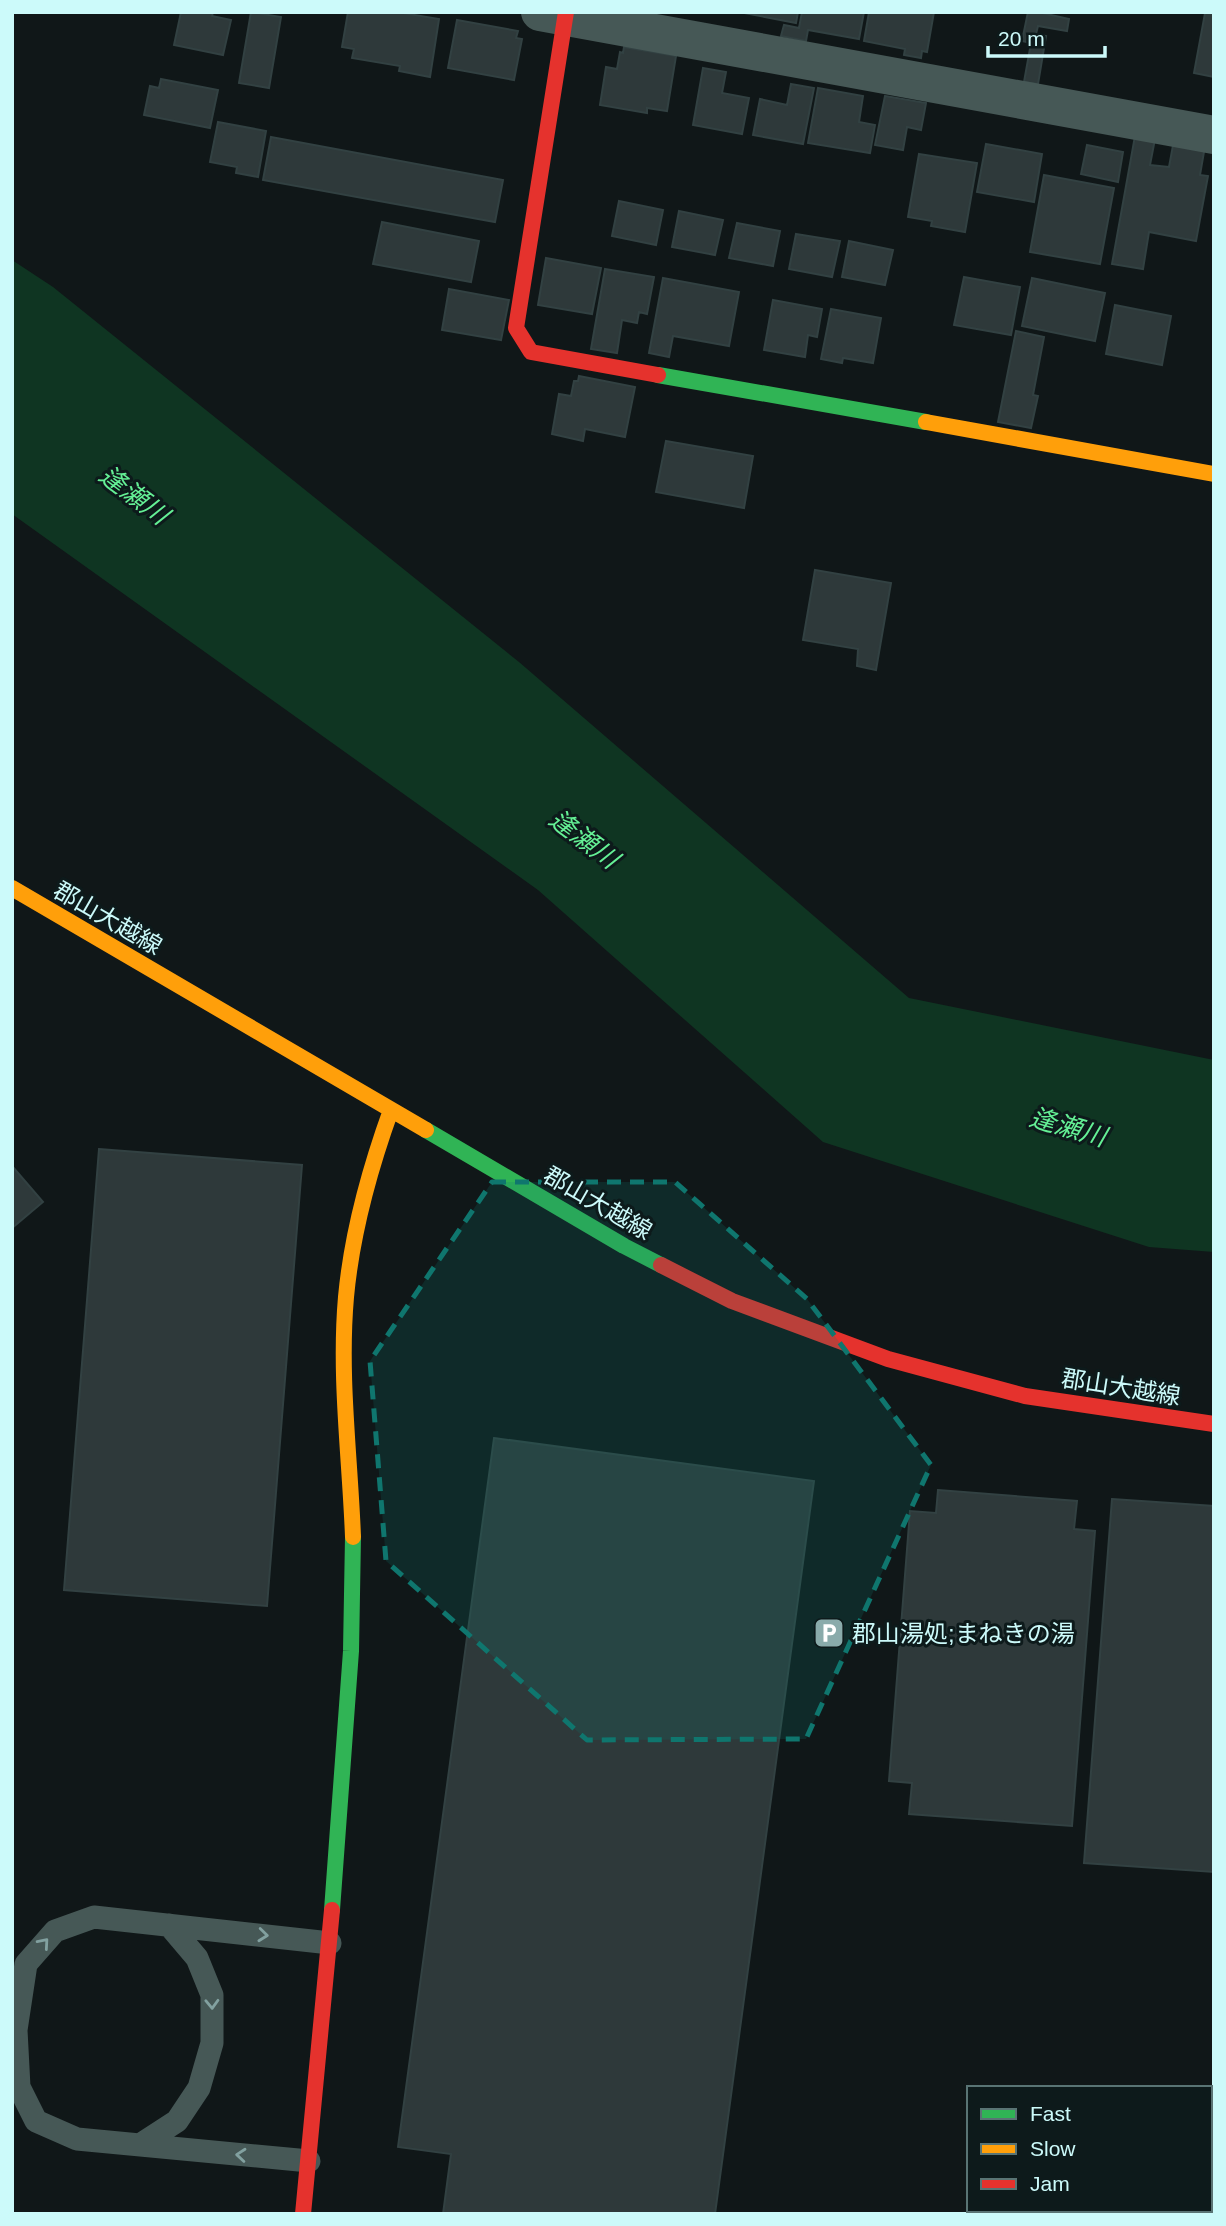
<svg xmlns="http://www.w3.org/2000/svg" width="1226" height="2226" font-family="Arial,'Noto Sans JP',sans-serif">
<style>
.water{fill:#0f3522}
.building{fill:#2e393a;stroke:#324142;stroke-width:2}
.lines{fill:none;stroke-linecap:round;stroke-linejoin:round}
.lane{stroke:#465856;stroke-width:23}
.street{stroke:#465856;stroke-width:38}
.fast{stroke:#30b455;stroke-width:16}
.slow{stroke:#ff9f0a;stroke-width:16}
.jam{stroke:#e5322d;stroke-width:16}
.oneway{stroke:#82a1a0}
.marked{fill:#0f766e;fill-opacity:0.2;stroke:#0f766e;stroke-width:5;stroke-dasharray:14 9;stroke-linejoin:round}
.labels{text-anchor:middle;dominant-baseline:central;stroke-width:6;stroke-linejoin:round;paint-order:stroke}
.street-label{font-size:24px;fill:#ccfafa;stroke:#0d1a1b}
.poi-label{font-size:24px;fill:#ccfafa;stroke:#0d1a1b;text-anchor:start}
.water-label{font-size:26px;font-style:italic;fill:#64f095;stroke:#0d1a1b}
</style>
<rect width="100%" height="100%" fill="#101718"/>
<path class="water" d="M12 260 53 287 519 662 909 998 1214 1060V1252L1149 1247 823 1142 538 890 12 514Z"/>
<path class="building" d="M181 12H213L212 16 231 20 223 55 174 45Z
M251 12 281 17 269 88 239 83Z
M348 12H397L439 19 430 77 399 71 400 66 352 58 354 49 342 47Z
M739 12H798L796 23Z
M802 12H864L859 39 808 30 806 41 781 36 784 25 799 28Z
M869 12H934L927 52 922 51 921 58 904 55 905 49 864 41Z
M1028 12H1038L1069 19 1067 31 1038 26 1036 34 1046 36 1038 84 1024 82 1031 43 1022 41Z
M1205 13 1214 14V77L1194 73Z
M457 20 518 31 516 38 522 39 514 80 448 68Z
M624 47 676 56 667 111 647 108V113L600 105 606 67 617 69 620 52 623 53Z
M703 68 726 72 722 93 749 98 742 134 693 125Z
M161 79 218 90 210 128 144 115 150 86 159 88Z
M791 84 814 88 803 144 753 135 760 99 787 105Z
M818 88 863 96 859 122 875 125 870 153 808 143Z
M885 96 926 103 921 130 907 127 903 150 875 145Z
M218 122 266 131 258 177 236 173 237 167 210 162Z
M1135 136 1155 139 1150 165 1169 167 1174 140 1205 146 1200 175 1208 176 1196 241 1149 232 1143 269 1112 264Z
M271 137 503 180 495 222 263 180Z
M986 144 1042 154 1034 202 977 192Z
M1087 145 1123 152 1118 182 1081 174Z
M919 154 977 163 965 232 931 226 932 221 908 217Z
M1044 175 1114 188 1100 264 1030 252Z
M619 201 663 210 656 245 612 236Z
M679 211 723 220 715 255 672 247Z
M382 222 479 241 471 282 373 264Z
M737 223 780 231 773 266 729 258Z
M796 234 840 241 832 277 789 269Z
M849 241 893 250 885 285 842 277Z
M546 258 601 268 592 314 538 305Z
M605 269 654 277 647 314 639 312 637 323 622 320 617 353 591 349Z
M964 277 1020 287 1011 335 954 325Z
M663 278 739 292 729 346 673 336 669 357 649 353Z
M1032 278 1105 293 1095 341 1022 326Z
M449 289 509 300 501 340 442 330Z
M773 300 822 309 817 337 808 335 805 357 764 350Z
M1115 305 1171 316 1162 365 1106 354Z
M831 309 881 318 873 363 843 358 842 363 821 359Z
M1016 331 1044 337 1033 395 1038 396 1031 428 998 422Z
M579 376 635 387 625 437 585 429 583 441 552 434 559 394 571 396 574 381H578Z
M666 441 753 456 744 508 656 492Z
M815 570 891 583 876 670 857 666 858 649 803 640Z
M99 1149 302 1165 267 1606 64 1590Z
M12 1166 43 1202 12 1228Z
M494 1438 814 1481 715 2214H443L451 2154 398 2147Z
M938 1490 1077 1501 1074 1529 1095 1531 1072 1826 909 1814 912 1783 889 1781 910 1511 936 1513Z
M1112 1499 1214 1506V1872L1084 1863Z"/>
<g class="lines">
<path class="lane" d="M140 2145 177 2121 199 2088 212 2043V1995L197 1958 169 1925
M309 2161 77 2139 36 2121 19 2087 16 2030 26 1964 55 1931 94 1917 330 1943"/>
<path class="street" d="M540 12 1214 135"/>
<path class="fast" d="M658 375 926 422
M426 1130 624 1246 661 1265
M332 1910 351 1651 353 1537"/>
<path class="slow" d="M926 422 1214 474
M12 888 426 1130
M353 1537C350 1457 339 1377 346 1297 352 1232 369 1171 391 1110"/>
<path class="jam" d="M566 12 516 328 531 352 658 375
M661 1265 732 1301 888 1359 1025 1396 1214 1424
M303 2214 332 1910"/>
</g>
<defs><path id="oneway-chevron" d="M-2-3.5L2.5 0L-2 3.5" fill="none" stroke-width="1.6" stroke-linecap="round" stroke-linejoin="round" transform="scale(1.75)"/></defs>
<g class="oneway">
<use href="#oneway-chevron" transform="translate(263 1935) rotate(6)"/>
<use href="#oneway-chevron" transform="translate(44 1943) rotate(-49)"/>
<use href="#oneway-chevron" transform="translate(212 2004) rotate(88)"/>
<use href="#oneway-chevron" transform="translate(241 2155) rotate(-175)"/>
</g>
<path class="marked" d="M492 1182H675L807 1299 931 1465 806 1739 587 1740 386 1561 370 1361Z"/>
<defs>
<g id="parking-square" transform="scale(1.575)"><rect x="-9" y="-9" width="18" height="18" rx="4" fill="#8aabab" stroke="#0d1a1b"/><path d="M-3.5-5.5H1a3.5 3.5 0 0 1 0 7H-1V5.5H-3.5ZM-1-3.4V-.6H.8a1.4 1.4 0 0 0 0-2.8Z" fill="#fff"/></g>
</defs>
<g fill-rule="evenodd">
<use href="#parking-square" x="829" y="1633"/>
</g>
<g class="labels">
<g class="street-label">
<text transform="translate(108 918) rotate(30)">郡山大越線</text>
<text transform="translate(598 1203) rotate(30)">郡山大越線</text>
<text transform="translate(1121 1387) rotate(9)">郡山大越線</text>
</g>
<g class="poi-label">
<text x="852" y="1633">郡山湯処;まねきの湯</text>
</g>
<g class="water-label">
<text transform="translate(134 495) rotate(37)">逢瀬川</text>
<text transform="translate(584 839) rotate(37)">逢瀬川</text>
<text transform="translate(1068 1127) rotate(16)">逢瀬川</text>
</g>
</g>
<rect width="1226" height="2226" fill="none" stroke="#ccfafa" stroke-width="28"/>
<rect x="967" y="2086" width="245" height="126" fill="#0d1a1b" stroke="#597474" stroke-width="2"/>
<rect x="981" y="2109" width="35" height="10" fill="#30b455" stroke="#597474" stroke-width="2"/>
<text x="1030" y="2121" font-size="21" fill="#ccfafa">Fast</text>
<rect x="981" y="2144" width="35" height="10" fill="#ff9f0a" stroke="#597474" stroke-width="2"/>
<text x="1030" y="2156" font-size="21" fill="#ccfafa">Slow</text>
<rect x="981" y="2179" width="35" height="10" fill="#e5322d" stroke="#597474" stroke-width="2"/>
<text x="1030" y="2191" font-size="21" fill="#ccfafa">Jam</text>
<path d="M988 46v10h117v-10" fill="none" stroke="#ccfafa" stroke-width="3.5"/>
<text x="998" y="46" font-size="21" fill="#ccfafa" stroke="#0d1a1b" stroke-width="5" paint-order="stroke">20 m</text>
</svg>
